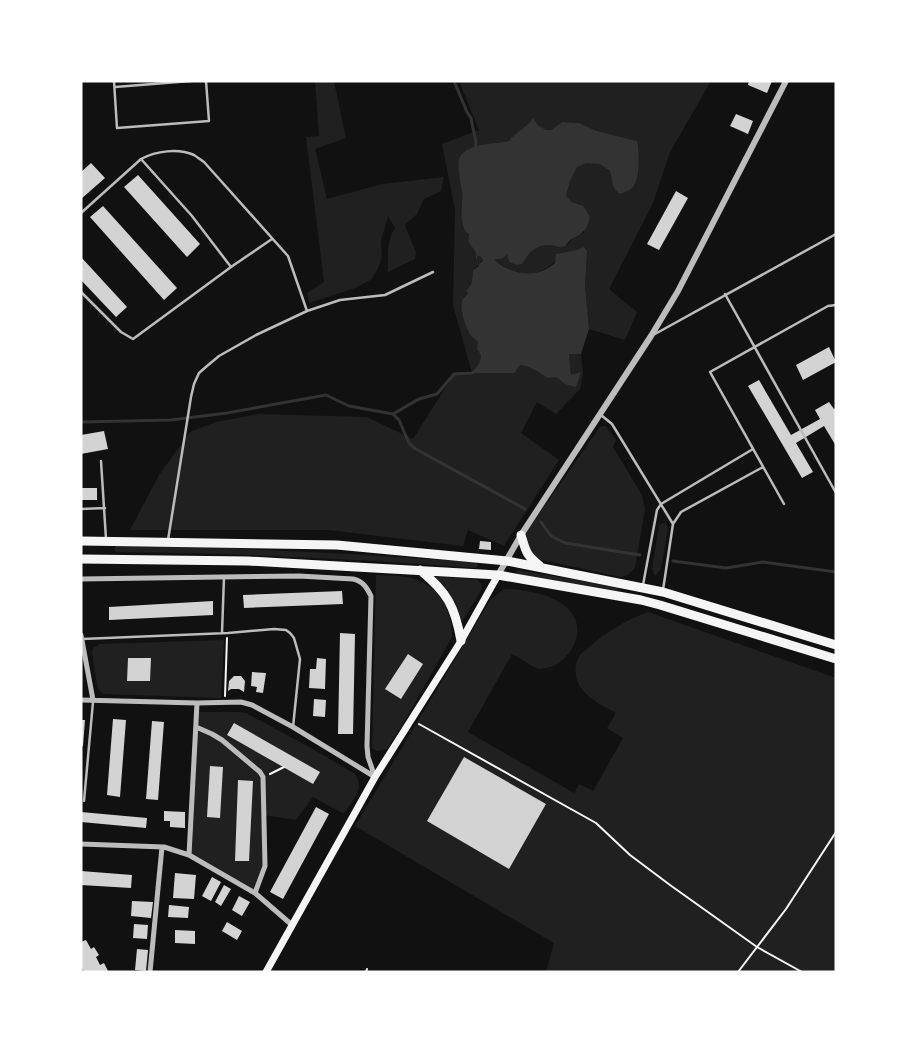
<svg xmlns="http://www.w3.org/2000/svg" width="917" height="1053" font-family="'Space Grotesk',sans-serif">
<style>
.green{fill:#202020}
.water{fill:#333}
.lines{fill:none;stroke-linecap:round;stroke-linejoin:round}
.stream{stroke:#333;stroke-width:3}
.building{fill:#d3d3d3}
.path{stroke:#f5f5f5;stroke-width:2}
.service{stroke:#bcbcbc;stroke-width:2.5}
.minor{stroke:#bcbcbc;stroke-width:5}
.tertiary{stroke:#bcbcbc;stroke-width:6}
.secondary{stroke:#f5f5f5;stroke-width:7}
.trunk{stroke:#f5f5f5;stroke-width:9}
</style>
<rect width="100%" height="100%" fill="#111"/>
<path class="green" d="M315 81H334L346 138 315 149 327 199 382 184 444 177 441 191 424 199 417 214 405 225 416 253 415 259 388 272C388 256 386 242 395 228L388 216 381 241 382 257 378 268 372 279 355 288 309 303 307 293 324 282 306 137 319 136Z
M459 81H711L670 152 653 203 609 289 637 312 625 340 589 329 585 286 587 251 556 259C554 264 552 264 548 267 533 279 506 273 494 259L507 252 509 259 525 258C533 250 541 242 553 245 558 246 559 248 564 246 569 245 569 241 573 238 576 236 580 234 584 233L583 206 572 202 566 196C568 188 571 173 577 167 585 159 603 162 609 171 612 174 612 182 613 186H635C639 174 641 153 637 141L597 131 579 123 562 122 551 130H546L538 125 534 119 531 120 527 125 509 141 475 146 464 152 458 163 462 194V220L469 234 468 241 476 253 477 256H480L483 260V261L480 263 479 266 474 268 472 282 467 291 469 293H468C466 295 464 297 463 299 459 306 465 327 470 334 472 338 475 340 479 342 481 353 484 359 476 367L517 368 520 365 535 369 544 376 556 377 565 384 581 373 571 376 569 354H581L583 374 580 389 556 414 537 402 521 433 559 460 504 546 468 530 463 546 328 530H130L159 475 190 432 216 422 259 414 367 417 413 439 454 374 472 373 453 305 455 210 442 144 479 130Z
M603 426H606L616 440 613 447 642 495 645 509 635 568 628 575 621 577 537 559 531 553 524 535 600 427Z
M665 522 668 528 661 569 655 576 652 569 659 525Z
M116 546 225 548 349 554 476 562 478 565 476 568C356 559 236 553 116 552L114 549Z
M517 570 617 587 619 590 616 592 518 574 516 571Z
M376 575C387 576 400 575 411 578 440 586 452 609 452 637L403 724 387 749 377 751 372 748Z
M435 577 475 579C480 581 482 584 482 589L462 622C457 604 450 589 435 577Z
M504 589C527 589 565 596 575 619 584 638 566 665 546 668 545 668 540 669 539 669 532 667 519 657 512 654L468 732 574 793 579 784 593 791 623 738 607 728 616 713C604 706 589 700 581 688 575 680 573 665 580 655 582 652 586 650 588 648 606 632 626 620 648 612L836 678V972H546L554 943 355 826 491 599Z
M224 640 221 698 103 694 98 689 97 685 92 653 93 648 100 644Z
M197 712H238L246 713 311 748 355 774C357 778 359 781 359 786 359 794 348 807 344 814L313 797 296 820 264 815 265 866 255 893 189 855Z"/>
<path class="water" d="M533 118 538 125 546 130H551L562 122 579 123 597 131 637 141C640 150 640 181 633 187 629 191 624 192 619 194L613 186 610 171 600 164 586 163 577 167 570 181 566 196 572 202 583 206 590 217C588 226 585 232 577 236 575 237 572 239 570 240 567 243 567 246 562 247 558 248 554 245 550 245 537 244 528 253 522 264L517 265 509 262 507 253C504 259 501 259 494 259 504 271 527 277 542 271 546 270 551 266 555 263L556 254 577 250 584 247 587 251 585 286 589 329 581 354H569L571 375 581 372 576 387 565 384 556 377C545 379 545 376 537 371 532 368 526 366 520 365L514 373H472L480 362 481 355 477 349 478 342C476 340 474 339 472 337 466 331 458 306 463 299 464 297 467 295 468 293H469L466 291C468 289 472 284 472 280 474 272 470 271 479 266V264L483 261V260L480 256H477V259H476V253L468 241 469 234C465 232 464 229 463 225 460 215 463 204 462 193 461 184 455 162 461 155 471 143 494 144 509 141L511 138 527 125Z"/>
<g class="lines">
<path class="stream" d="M454 81 467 112 471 118 476 143 475 150
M393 414 399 420 409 443 414 448 525 509
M81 422 171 420 227 413 326 395 349 406 393 414 419 399 437 394 454 374 472 373 474 372
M541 522 551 536 565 543 640 555
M673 561 726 568 763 562 836 572"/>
</g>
<path class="building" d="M749 81H772L767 93 748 85Z
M736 114 753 121 748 134 730 126Z
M91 163 105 178 81 199V172Z
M138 175 200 244 187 257 124 187Z
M676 191 688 198 659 250 647 244Z
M103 206 177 288 164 300 90 217Z
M81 257 127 307 116 317 81 280Z
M829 347 836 362 803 380 796 365Z
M759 380 791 435 820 419 815 410 829 402 834 409 836 408V446L824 426 796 443 813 472 802 478 748 386Z
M104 431 108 449 81 454V435Z
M81 488H97V500H81Z
M480 541 491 542V550L479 549Z
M342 591 343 604 244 608 243 595Z
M213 601V615L109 620V607Z
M340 633 355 634 353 734H338Z
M408 654 423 664 401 699 385 689Z
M128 658H151L150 681H127Z
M317 658 326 659 325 689 309 688 310 669H316Z
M252 672 266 673 263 693 256 692 257 687 251 686Z
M234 676H241L245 681 244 692 239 689H231L228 691 229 681Z
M314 699 326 700 325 717 313 716Z
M113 719 126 720 120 797 107 795Z
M81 720H85L83 746H81Z
M152 721 164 722 158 800 146 799Z
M234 723 320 772 313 784 227 735Z
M464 757 546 804 509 869 427 821Z
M210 766 223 767 220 818 207 817Z
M238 780 253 781 249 861H235Z
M316 807 329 814 283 899 270 892Z
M164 811 185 812V828L170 827V821H164Z
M81 812 147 818 146 828 81 822Z
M81 871 132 875 131 888 81 885Z
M175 873 196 875 194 899 173 898Z
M212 877 221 882 211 901 202 896Z
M224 885 231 889 221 906 215 902Z
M239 896 250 902 242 916 232 910Z
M132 901 153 902 151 918 131 916Z
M169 905 189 907 188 918 168 917Z
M227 922 242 931 237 940 222 931Z
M134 924 148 925 147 939 133 938Z
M175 930 195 931V944L175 943Z
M86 940 91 949 94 947 99 955 96 957 100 965 104 963 108 971 84 972 81 967V942Z
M137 949 148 950 146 971 135 970Z"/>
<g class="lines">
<path class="path" d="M225 696 227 638
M419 724 596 823 630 855 670 885 757 947 802 972
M270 774 284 767
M366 972 367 969
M738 972 786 909 836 832"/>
<path class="service" d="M114 81 117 128 209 121 206 81
M115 87 191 81
M141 159 192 216 231 267
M81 213 141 159C156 151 178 148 194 155 197 157 201 160 204 162L288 256 307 311
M81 292 121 332 133 339 231 267 272 239
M725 294 836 493
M655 334 836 234
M601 415 612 424 673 524
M101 461 106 539
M784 504 710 372 828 306 836 305
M81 509 105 508
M168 540 191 397 194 384 199 373 207 366 219 356 256 335 307 311 340 300 385 295 433 272
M643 585 657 510 661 504 753 449
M663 590 673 524 681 512 763 467
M222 633 224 577
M82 639 228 633 274 629 286 630 290 633 294 638 300 659 293 727
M84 801 93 702"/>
<path class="minor" d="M81 579 299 576 353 579C363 581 367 588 371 596L367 746 368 757 375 777
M81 635 93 700
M81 700 197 703 241 702 252 705 293 727 375 777
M196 727 212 734 222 740 260 772 263 777 265 866 255 893
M81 844 164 847 189 855 255 893 292 925
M189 855 197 703
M150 972 162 847"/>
<path class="tertiary" d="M498 575 521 535 651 336 678 291 786 81"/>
<path class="secondary" d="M266 972 375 777 461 641 498 575"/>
<path class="trunk" d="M521 535C526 552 526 555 540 566
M81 541 337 545 507 561 663 592 836 645
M81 559 248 561 498 575 641 600 660 605 836 659
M420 570C447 592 455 606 461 641"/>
</g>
<rect width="917" height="1053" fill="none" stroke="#ffffff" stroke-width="165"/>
</svg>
